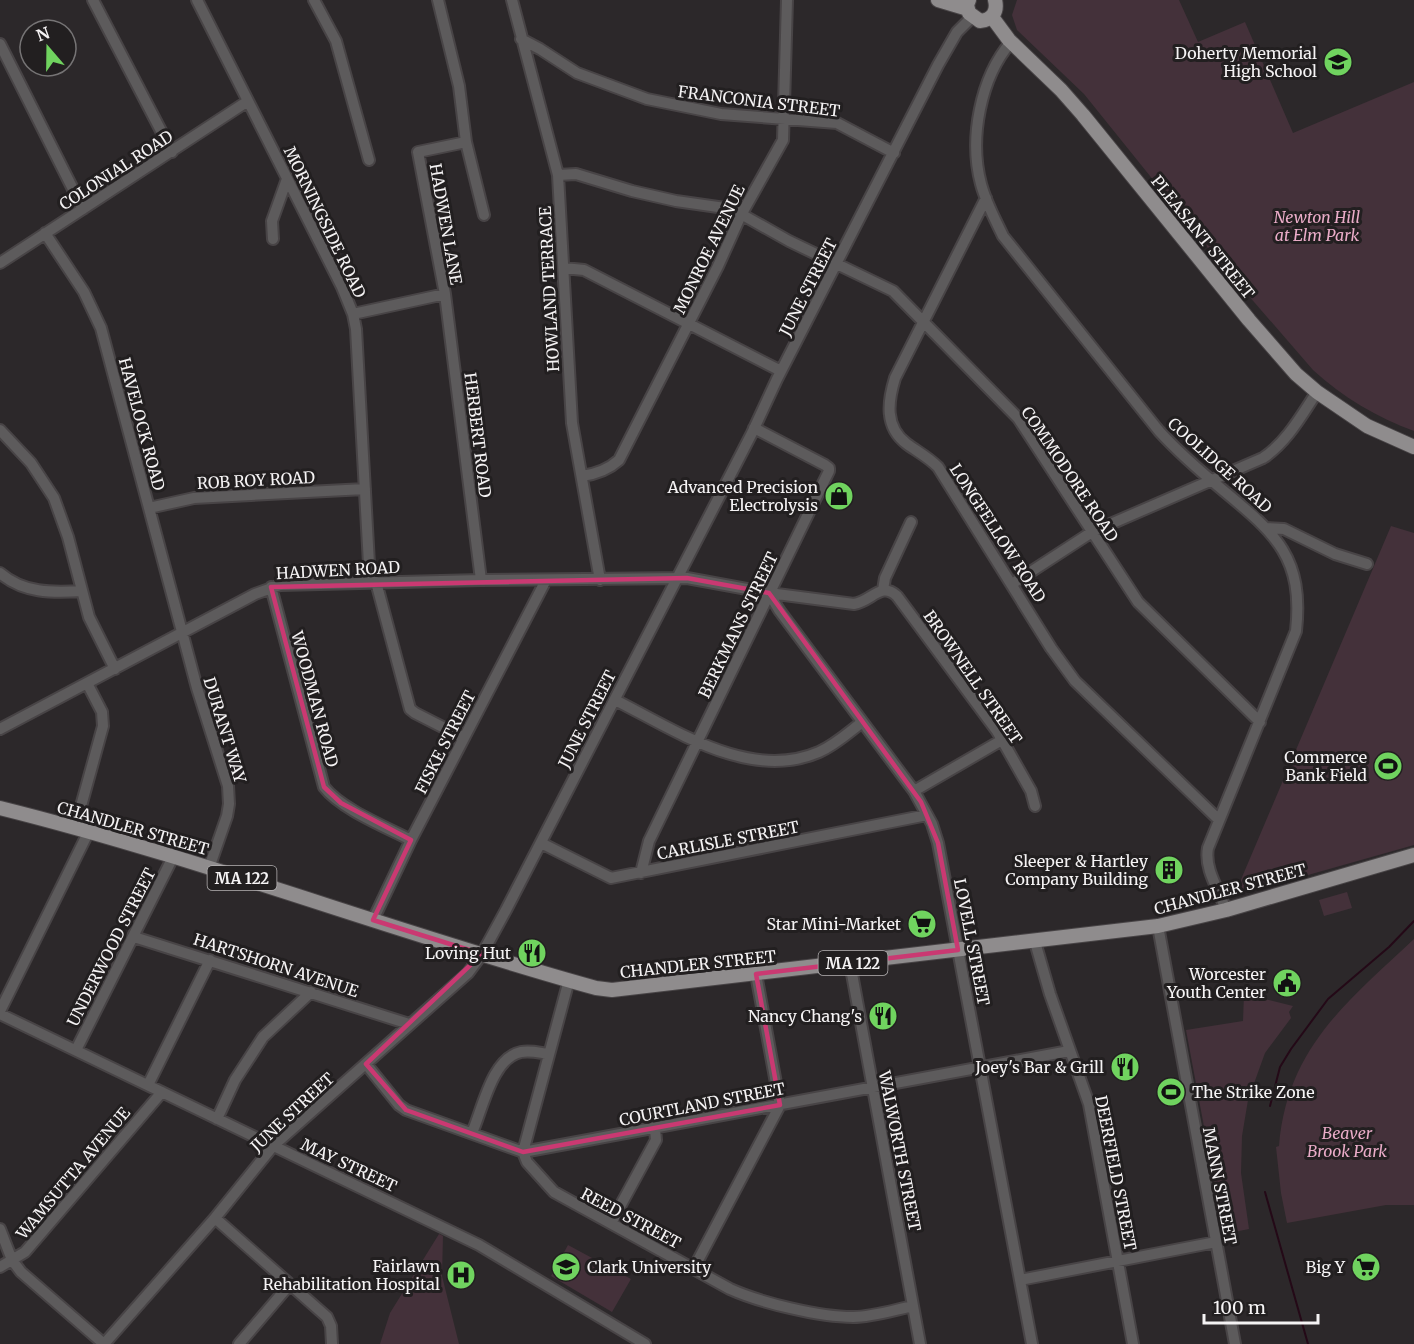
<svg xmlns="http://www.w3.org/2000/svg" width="1414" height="1344" font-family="Merriweather,serif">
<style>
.green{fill:#44313a}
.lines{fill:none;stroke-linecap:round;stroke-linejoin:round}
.stream{stroke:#240917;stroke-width:2}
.minor-casing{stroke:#484446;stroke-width:14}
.major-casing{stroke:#484446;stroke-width:16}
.minor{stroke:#5d5b5c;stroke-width:10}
.major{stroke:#8f8c8d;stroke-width:14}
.marked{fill:none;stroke:#ca3972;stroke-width:4.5;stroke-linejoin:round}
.labels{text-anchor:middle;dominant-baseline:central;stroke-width:6;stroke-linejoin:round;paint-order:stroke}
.shield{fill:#221f20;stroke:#b6b3b4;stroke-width:1.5}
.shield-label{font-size:15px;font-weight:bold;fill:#f5f3f4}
.poi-label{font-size:16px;fill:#f5f3f4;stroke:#221f20;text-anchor:end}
.street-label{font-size:16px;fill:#f5f3f4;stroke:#221f20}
.park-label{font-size:16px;font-style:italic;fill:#eaacc8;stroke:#221f20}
</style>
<rect width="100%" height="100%" fill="#2c282a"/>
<path class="green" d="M1017 0H1179L1198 42 1245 22 1293 133 1414 82V431C1378 418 1342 397 1313 370L1216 258 1084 94 1017 30 1012 15Z
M1391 526 1414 533V845L1234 896Z
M1347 892 1352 908 1324 916 1319 900Z
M1414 939V1205H1386L1287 1223 1281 1193 1276 1147 1279 1146C1287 1048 1347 1002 1414 939Z
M1244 994 1293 1006 1289 1012 1291 1018 1265 1053 1248 1100 1242 1136 1241 1173 1249 1229 1224 1234 1186 1030 1243 1021Z
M439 1234 443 1236 442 1276 459 1344H380L390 1313Z
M568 1245 631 1279 612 1312 551 1276Z"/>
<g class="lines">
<path class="stream" d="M1270 1106 1280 1067 1291 1049 1328 999 1389 947 1414 921
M1265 1192 1308 1344"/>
<g class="minor-casing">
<path id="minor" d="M93 0 172 152
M197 0 342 287 353 314 356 329 370 582
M314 0 336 41 369 160
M512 0 558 175 572 423 600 580
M521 39 540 49 577 73 647 99 721 114 837 123 894 153
M1011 42C980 78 969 139 981 184 986 203 995 219 1003 236L1159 431C1179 453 1201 472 1224 491 1276 534 1304 558 1296 631L1208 848C1204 869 1219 890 1226 910
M0 44 83 209
M466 142 484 215
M558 175 576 174 632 191 676 201 732 209 789 241 893 291 1018 418 1138 602 1260 722
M986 198 895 378C888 401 884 427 907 444 918 452 928 457 938 467L1051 648 1075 681 1218 819
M45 233 84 292 101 328 197 688 228 786 229 804 227 816 209 868
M273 239 272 221 287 179
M0 263 248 101
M564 268 584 270 781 371
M445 294 481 580
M353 314 445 294 418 152 466 142 459 86 438 0
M0 430 31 463 54 498 68 537 89 617 115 669
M582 476C596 474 608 470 619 460L718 266 741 215 783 140 787 0
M149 508 194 498 365 489
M1267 528 1284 529 1335 554 1367 564
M0 573C23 593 52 593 82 591
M376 582 410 709 415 713 464 738
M1012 584 1092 532 1263 458C1287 442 1301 416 1317 392
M271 587 324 787C341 809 386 827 411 840
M883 590 885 578 911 522
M769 593 779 610 914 791 932 824 938 843 1032 1344
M615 700C675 730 750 782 819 752 835 745 848 733 861 723
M0 729 255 594 280 585 481 580 687 578 769 593 854 604C872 601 881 581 897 596L997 731 1031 791 1035 806
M914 791 1002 740
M75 828 103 726 102 712 87 683
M541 843 611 878 927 815
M641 873 649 841 829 471V468L825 465 754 428
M373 920 411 840 546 580
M1158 926 1235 1344
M134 937 409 1024
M1035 942 1050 994 1089 1104 1133 1344
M850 963 920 1344
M569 980 523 1152 527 1162 554 1192 730 1289C761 1303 820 1317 853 1317 873 1317 894 1310 913 1306
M0 1011 89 831
M0 1014 479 1245 645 1344
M76 1050 173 857
M366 1064 399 1105 406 1110 523 1152 1069 1051
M148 1085 210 960
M217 1119 235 1080 263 1037 311 992
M472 1133C483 1108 492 1058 521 1052 531 1050 540 1053 549 1054
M215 1218 327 1317 331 1326 332 1344
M611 1223 656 1140 655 1129
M0 1229 12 1260 21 1272 104 1344 215 1218 273 1146 468 973 482 954 506 910 752 433 777 379 938 65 957 32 972 17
M0 1267 25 1252 162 1092
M694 1268 780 1105 756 974
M1020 1280 1216 1242
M239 1344 290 1284"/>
</g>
<g class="major-casing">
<path id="major" d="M938 0 968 9
M969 0 967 5 969 13 980 21C992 20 998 12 995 0
M992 17 1009 40 1061 90 1083 115 1249 320 1296 374 1317 392 1367 426 1414 447
M0 808C201 858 396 933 596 988L612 990 1158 926 1226 910 1414 855"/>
</g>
<use href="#minor" class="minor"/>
<use href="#major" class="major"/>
</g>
<path class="marked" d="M687 578 769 593 921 802 938 843 958 950 756 974 780 1105 523 1152 406 1110 366 1064 482 954 373 920 411 840 341 803 324 787 271 587Z"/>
<defs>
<g id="school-disc" transform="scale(1.5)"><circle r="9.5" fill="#70d35f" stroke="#221f20"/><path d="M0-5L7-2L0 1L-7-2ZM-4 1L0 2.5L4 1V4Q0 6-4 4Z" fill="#111"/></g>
<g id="shop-disc" transform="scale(1.5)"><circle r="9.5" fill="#70d35f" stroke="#221f20"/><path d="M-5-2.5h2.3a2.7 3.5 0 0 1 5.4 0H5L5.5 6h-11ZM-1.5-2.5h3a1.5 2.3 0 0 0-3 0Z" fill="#111"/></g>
<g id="stadium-disc" transform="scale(1.5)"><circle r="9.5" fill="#70d35f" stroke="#221f20"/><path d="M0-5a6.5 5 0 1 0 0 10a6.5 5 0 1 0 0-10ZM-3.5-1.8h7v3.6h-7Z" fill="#111"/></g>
<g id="building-disc" transform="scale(1.5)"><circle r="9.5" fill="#70d35f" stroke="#221f20"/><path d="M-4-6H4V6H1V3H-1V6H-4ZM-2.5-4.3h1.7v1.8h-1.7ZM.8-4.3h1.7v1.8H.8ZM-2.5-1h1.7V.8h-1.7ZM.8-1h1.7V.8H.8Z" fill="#111"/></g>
<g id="supermarket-disc" transform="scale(1.5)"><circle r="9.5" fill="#70d35f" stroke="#221f20"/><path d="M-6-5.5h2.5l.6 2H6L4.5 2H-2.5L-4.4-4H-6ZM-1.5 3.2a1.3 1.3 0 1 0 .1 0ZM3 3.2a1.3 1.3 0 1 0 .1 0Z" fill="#111"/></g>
<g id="restaurant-disc" transform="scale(1.5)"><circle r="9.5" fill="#70d35f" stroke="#221f20"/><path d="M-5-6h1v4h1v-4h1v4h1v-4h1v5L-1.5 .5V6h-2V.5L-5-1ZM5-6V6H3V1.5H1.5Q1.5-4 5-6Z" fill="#111"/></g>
<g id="civic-disc" transform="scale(1.5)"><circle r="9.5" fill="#70d35f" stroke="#221f20"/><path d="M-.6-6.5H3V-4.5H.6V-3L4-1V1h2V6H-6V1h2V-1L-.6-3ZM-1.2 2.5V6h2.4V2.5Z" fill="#111"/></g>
<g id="university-disc" transform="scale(1.5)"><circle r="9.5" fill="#70d35f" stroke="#221f20"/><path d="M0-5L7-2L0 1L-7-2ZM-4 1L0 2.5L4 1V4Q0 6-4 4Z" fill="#111"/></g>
<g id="hospital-disc" transform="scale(1.5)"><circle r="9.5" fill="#70d35f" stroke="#221f20"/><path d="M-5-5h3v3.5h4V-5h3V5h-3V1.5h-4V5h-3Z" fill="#111"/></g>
</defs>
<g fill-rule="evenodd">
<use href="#school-disc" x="1338" y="62"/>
<use href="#shop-disc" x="839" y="496"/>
<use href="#stadium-disc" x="1388" y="766"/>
<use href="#building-disc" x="1169" y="870"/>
<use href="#supermarket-disc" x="922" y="924"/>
<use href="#restaurant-disc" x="532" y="953"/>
<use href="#civic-disc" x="1287" y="983"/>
<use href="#restaurant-disc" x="883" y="1016"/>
<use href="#restaurant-disc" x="1125" y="1067"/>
<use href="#stadium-disc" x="1171" y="1092"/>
<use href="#university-disc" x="566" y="1267"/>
<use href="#supermarket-disc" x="1366" y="1267"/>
<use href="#hospital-disc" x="461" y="1275"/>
</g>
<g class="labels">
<g class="shield">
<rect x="207.5" y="866" width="69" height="24" rx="4.5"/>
<rect x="818.5" y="951" width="69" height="24" rx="4.5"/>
</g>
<g class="shield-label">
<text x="242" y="878">MA 122</text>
<text x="853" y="963">MA 122</text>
</g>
<g class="poi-label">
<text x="1317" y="53">Doherty Memorial<tspan x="1317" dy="18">High School</tspan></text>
<text x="818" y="487">Advanced Precision<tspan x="818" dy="18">Electrolysis</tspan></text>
<text x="1367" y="757">Commerce<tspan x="1367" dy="18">Bank Field</tspan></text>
<text x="1148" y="861">Sleeper &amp; Hartley<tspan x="1148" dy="18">Company Building</tspan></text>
<text x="901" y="924">Star Mini-Market</text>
<text x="511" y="953">Loving Hut</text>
<text x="1266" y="974">Worcester<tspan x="1266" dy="18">Youth Center</tspan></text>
<text x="862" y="1016">Nancy Chang's</text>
<text x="1104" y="1067">Joey's Bar &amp; Grill</text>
<text x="1192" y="1092" text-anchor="start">The Strike Zone</text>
<text x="440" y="1266">Fairlawn<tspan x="440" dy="18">Rehabilitation Hospital</tspan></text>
<text x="587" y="1267" text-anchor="start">Clark University</text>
<text x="1345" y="1267">Big Y</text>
</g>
<g class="street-label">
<text transform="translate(759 101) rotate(7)">FRANCONIA STREET</text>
<text transform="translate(116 170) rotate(-33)">COLONIAL ROAD</text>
<text transform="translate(325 222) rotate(64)">MORNINGSIDE ROAD</text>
<text transform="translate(446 224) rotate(80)">HADWEN LANE</text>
<text transform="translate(1203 237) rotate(51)">PLEASANT STREET</text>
<text transform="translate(709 249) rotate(-64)">MONROE AVENUE</text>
<text transform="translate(808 287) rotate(-63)">JUNE STREET</text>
<text transform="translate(549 289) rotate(-93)">HOWLAND TERRACE</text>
<text transform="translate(142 424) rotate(75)">HAVELOCK ROAD</text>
<text transform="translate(478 435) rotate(83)">HERBERT ROAD</text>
<text transform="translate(1220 465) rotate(42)">COOLIDGE ROAD</text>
<text transform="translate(1070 474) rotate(56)">COMMODORE ROAD</text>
<text transform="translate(256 480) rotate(-3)">ROB ROY ROAD</text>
<text transform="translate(998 533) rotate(57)">LONGFELLOW ROAD</text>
<text transform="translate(338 570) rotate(-3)">HADWEN ROAD</text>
<text transform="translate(738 625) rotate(-64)">BERKMANS STREET</text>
<text transform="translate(973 677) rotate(55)">BROWNELL STREET</text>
<text transform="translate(315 699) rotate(75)">WOODMAN ROAD</text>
<text transform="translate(587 719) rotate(-63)">JUNE STREET</text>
<text transform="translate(225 730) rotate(73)">DURANT WAY</text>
<text transform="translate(445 742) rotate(-63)">FISKE STREET</text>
<text transform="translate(133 828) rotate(16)">CHANDLER STREET</text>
<text transform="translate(728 840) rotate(-11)">CARLISLE STREET</text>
<text transform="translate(1230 889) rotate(-15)">CHANDLER STREET</text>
<text transform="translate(972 942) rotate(79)">LOVELL STREET</text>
<text transform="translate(111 947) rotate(-63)">UNDERWOOD STREET</text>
<text transform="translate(698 964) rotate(-6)">CHANDLER STREET</text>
<text transform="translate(276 965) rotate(18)">HARTSHORN AVENUE</text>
<text transform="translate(702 1104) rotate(-11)">COURTLAND STREET</text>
<text transform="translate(292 1112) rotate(-43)">JUNE STREET</text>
<text transform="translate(900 1151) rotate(79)">WALWORTH STREET</text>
<text transform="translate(349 1165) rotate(25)">MAY STREET</text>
<text transform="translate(73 1173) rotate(-50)">WAMSUTTA AVENUE</text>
<text transform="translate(1116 1173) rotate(79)">DEERFIELD STREET</text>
<text transform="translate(1220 1186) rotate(79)">MANN STREET</text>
<text transform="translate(631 1218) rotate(28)">REED STREET</text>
</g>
<g class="park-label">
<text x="1317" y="217">Newton Hill<tspan x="1317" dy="18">at Elm Park</tspan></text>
<text x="1347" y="1133">Beaver<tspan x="1347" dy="18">Brook Park</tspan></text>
</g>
</g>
<g transform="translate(48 48) rotate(340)"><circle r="28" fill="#221f20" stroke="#767475" stroke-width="1.5"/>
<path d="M0-4.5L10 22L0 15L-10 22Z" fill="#70d35f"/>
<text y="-9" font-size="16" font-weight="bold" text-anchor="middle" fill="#f5f3f4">N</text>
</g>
<path d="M1204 1314v9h114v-9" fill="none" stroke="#f5f3f4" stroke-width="3"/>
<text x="1213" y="1314" font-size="18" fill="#f5f3f4" stroke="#221f20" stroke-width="4.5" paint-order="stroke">100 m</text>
</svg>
